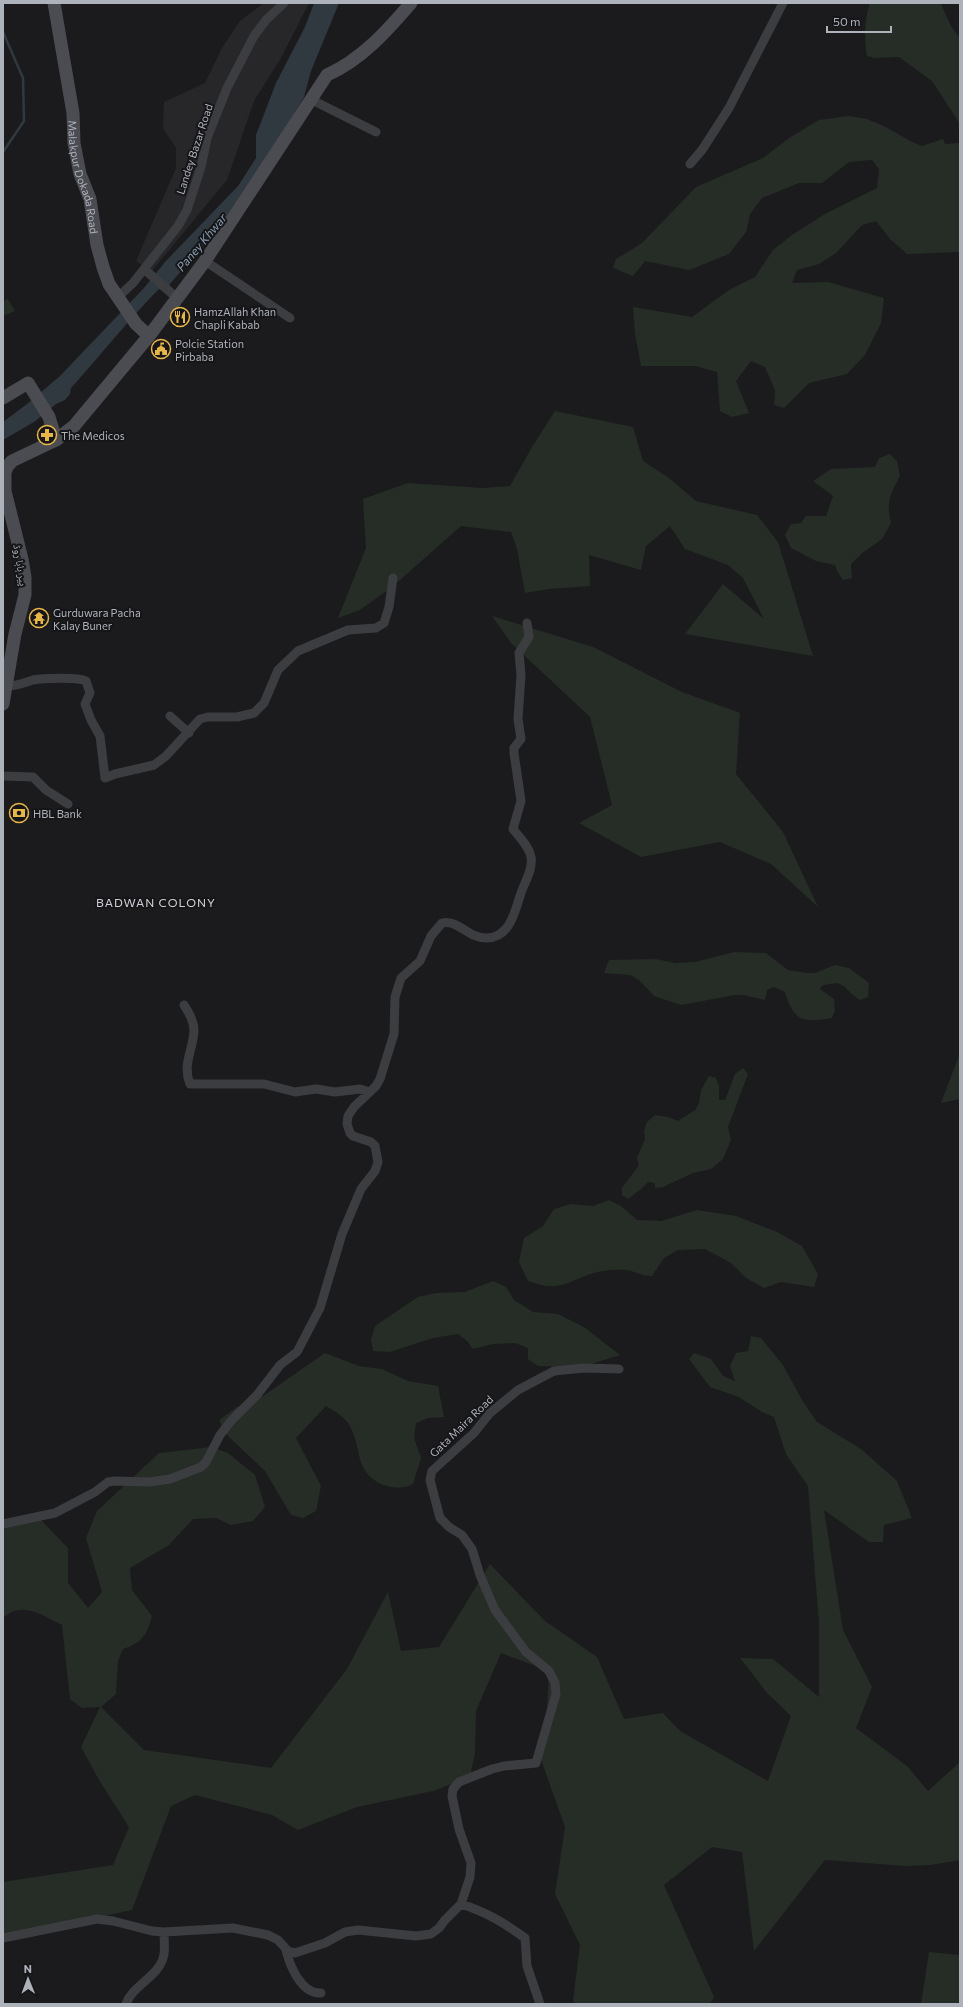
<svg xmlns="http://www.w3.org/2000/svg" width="963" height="2007" font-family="Commissioner,'Noto Naskh Arabic',sans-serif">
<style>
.built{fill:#27272a}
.green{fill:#252d26}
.water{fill:#313940}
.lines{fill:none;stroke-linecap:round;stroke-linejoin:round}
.stream{stroke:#313940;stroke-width:2.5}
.street{stroke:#3c3d41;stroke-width:9}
.secondary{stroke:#4a4c51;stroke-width:13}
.labels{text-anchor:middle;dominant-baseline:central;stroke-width:4;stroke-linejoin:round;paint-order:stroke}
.street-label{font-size:11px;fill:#aeb2bb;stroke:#161618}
.poi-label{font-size:11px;fill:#aeb2bb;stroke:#161618;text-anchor:start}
.water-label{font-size:12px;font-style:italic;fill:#889eb3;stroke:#161618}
.neighbourhood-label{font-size:12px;letter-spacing:1px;fill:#cfd1d8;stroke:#161618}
</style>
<rect width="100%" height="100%" fill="#1b1b1d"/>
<path class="built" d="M264 3H309L281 58 254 101 227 180 151 272 136 261 176 168V148L163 128 164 102 205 83 222 48 240 21Z"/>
<path class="green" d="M870 3 941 4 951 26 960 39V124L932 81 899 57 875 58 867 56C864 38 864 20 870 3Z
M849 116 867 119 886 127 912 142 922 146 943 139 945 144 960 143V252L907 254 890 239 876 221 862 225 836 253 819 264 797 270 792 283 828 282 884 298 881 323 865 355 847 374 809 383 784 408 774 405 775 390 765 367 751 361 736 381 749 413 732 417 720 411 717 372 695 366H641L635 334 633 307 692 317 729 290 755 277 773 250 792 235 825 214 877 188 879 169 872 160 849 162 822 183H799L762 198 750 214 746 232 729 254 689 270 645 261 633 276 613 268 616 259 642 243 696 187 763 158 789 138 819 120Z
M8 299 15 311 3 316V301Z
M555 411 633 427 643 461 669 478 696 501 757 515 778 542 813 656 685 634 723 584 764 619 743 578 728 565 685 549 670 526 646 546 641 570 589 555 590 586 549 589 525 593 517 549 511 532 461 526 392 587 360 610 338 618 366 548 363 499 408 483 482 488 510 486 532 447Z
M890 454 897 461 900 476C890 495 886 502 891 523L882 539 861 554 851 564 852 578 843 580 838 573 835 565 816 561 791 548 785 535 791 524 801 523 806 516H826L833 496 813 481 831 469 875 467 879 458Z
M492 616 593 647 682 692 740 713 736 774 783 832 818 907 771 864 720 842 641 857 579 823 612 805 590 717 511 643Z
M734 952 766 953 788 970 806 973H815L835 965 849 968 869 983 868 997 860 1000C842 989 846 978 822 986L820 989 834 999 835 1011 832 1018C803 1023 793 1021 785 992L774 987 767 990 765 1000 744 995H735L681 1005 654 996 639 980 630 975 604 973 609 960 655 959 675 963 695 962Z
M960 1053V1099L941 1103Z
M743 1068 748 1074 728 1127 731 1140 723 1159 711 1169 693 1173 663 1187 655 1188V1183L648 1182 641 1189 628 1199 622 1195V1188L639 1165 637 1158 645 1139 644 1131 647 1122 655 1115 668 1117 678 1121 695 1110 699 1103 701 1090 709 1076 716 1078 719 1086V1100H725L735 1074Z
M609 1200 621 1206 637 1220 661 1221 697 1210 736 1216 777 1232 802 1246 818 1274 814 1287 781 1282 764 1288 746 1278 731 1263 705 1249 678 1250 664 1258 652 1276C643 1276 639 1273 631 1271 624 1269 611 1270 603 1271 571 1276 566 1295 528 1281L519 1262 524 1238 543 1226 554 1209 571 1204 593 1206Z
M493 1281 506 1287 514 1300 533 1312 558 1314 584 1327 620 1355 581 1367 538 1366 528 1359V1348L515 1343 493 1344 473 1349 467 1341 458 1334 433 1338 390 1352 373 1351 371 1340 375 1326 418 1297 436 1293 465 1292Z
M751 1336 761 1338 783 1365 802 1400 817 1422 861 1449 897 1481 912 1518 884 1525 883 1542H869L824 1510 843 1630 872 1687 856 1728 907 1766 928 1791 960 1762V1860L931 1865 905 1866 825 1860 754 1951 742 1852 712 1847 664 1885 714 1997 710 2004H576L573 2001 580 1945 555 1894 565 1827 539 1754 546 1728 549 1671 501 1653 476 1711 475 1753 470 1777 433 1791 357 1807 298 1830 272 1815 195 1795 171 1806 132 1910 3 1937V1882L113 1865 129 1827 99 1780 81 1747 100 1707 82 1708 70 1699 62 1625C43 1616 22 1600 3 1618V1524L41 1520 68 1548V1583L88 1608 102 1592 86 1538 97 1511 159 1453 211 1447 228 1453 255 1475 265 1507 253 1521 231 1525 216 1518 193 1519 169 1545 130 1568 132 1590 152 1616C147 1635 142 1643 123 1649L118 1661 116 1694 101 1707 144 1750 271 1768 347 1669 388 1592 401 1651 439 1647 490 1564 545 1621 597 1657 624 1719 663 1713 680 1731 768 1781 791 1716 767 1693 740 1658 773 1659 819 1697V1623L808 1486 786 1454 774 1417 762 1412 739 1397 710 1387 689 1359 694 1353 711 1359 723 1376 735 1381 730 1366 736 1353 748 1351Z
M325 1353 359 1366 382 1369 408 1381 438 1386 444 1417 428 1418 416 1423 414 1438 421 1458 413 1484C396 1493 372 1485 363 1467 357 1455 358 1438 348 1423 344 1417 333 1410 326 1406L296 1438 321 1486 316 1511 303 1518 291 1515 265 1471 225 1433 219 1420 237 1407 263 1396Z
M929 1952 960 1955V2004H921Z"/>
<path class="water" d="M314 3H339L311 71 304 97 244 198 164 291 159 289C128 320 101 355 71 388L70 394 65 400 56 404 34 422 3 440V422L27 404 60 376 144 288 165 262 238 186 256 158V135L276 83 305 27Z"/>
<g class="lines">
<path class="stream" d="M3 32 23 78 24 121 3 152"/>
<path class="street" d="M310 99 376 132
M690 164 702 150 729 108 783 3
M205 261 290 318
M144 269 177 298
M118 297 133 283 178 226 187 210 201 167 207 138 227 88 254 36 266 20 284 3
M6 686C17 686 24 683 33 680 43 678 78 677 86 681L90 693 85 704 91 720 100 736 105 778 115 774 154 765 166 756 200 719 208 717H237L254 713 264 703 278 670 298 651 348 630 376 628 384 623 389 607 393 578
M170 716 189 733
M3 776 33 777 46 790 68 804
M184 1005C189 1013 194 1021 194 1031 193 1050 182 1065 190 1084H264L295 1092 316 1089 335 1092 360 1089 369 1092
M3 1524 55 1513 95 1492 108 1482 115 1481 150 1482 170 1479 201 1467 206 1462 220 1435 231 1421 257 1395 280 1365 297 1352 320 1308 342 1234 361 1189 375 1171 378 1162 375 1146 371 1142 353 1136 350 1133 347 1124 348 1116 354 1107 376 1086 380 1079 394 1034 395 997 401 978 420 961 431 936 442 923C458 919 469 939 487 938 511 937 515 910 521 893 525 881 533 870 531 857 529 846 520 838 513 829L521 801 514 753V748L521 739 518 719 521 675 519 653 529 637 527 623
M461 1904C486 1912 503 1922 525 1938L527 1966 540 2004
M3 1938 97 1919 113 1921 152 1931 164 1932 233 1928 268 1935 278 1940 288 1951 295 1953 325 1943 345 1932 358 1930 416 1936 431 1934 439 1928 445 1920 461 1904 470 1877 471 1863 459 1829 452 1796 453 1789 459 1782 492 1769 504 1766 536 1763 556 1694 555 1683 549 1671 526 1652 495 1610 480 1575 472 1549 462 1535 449 1527 440 1518 430 1480 432 1471 474 1433 490 1413 518 1390 554 1371 584 1368 619 1369
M286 1950C290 1966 301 1994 321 1993
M126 2004C133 1984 161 1976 164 1954 165 1947 164 1939 164 1932"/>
<g class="secondary">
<path id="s1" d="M54 3 73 113 74 143 80 174 90 199 97 245 103 267 109 284 136 324 149 336"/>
<path d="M3 398 28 383 49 417 56 440"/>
<path d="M3 704 15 634 25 595V577L22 559 5 491V473L7 467 12 461 56 440 74 426 149 336 205 261 327 75C361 60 387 31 411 3"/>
</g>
</g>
<defs>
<g id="restaurant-ring" transform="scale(1)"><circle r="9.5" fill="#161618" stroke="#e7b648" stroke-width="1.5"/><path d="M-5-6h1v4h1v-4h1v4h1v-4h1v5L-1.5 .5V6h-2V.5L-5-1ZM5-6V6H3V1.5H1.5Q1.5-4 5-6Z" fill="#e7b648"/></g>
<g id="civic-ring" transform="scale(1)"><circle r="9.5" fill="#161618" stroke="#e7b648" stroke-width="1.5"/><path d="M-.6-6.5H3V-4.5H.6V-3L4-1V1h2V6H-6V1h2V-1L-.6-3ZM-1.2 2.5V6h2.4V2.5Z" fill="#e7b648"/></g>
<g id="pharmacy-ring" transform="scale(1)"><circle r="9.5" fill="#161618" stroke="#e7b648" stroke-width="1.5"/><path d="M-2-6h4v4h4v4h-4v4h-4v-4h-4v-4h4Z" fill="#e7b648"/></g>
<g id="temple-ring" transform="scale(1)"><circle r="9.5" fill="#161618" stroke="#e7b648" stroke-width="1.5"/><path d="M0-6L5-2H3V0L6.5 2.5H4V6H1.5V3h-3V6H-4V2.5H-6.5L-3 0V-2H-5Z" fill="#e7b648"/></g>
<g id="bank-ring" transform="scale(1)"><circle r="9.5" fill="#161618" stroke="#e7b648" stroke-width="1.5"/><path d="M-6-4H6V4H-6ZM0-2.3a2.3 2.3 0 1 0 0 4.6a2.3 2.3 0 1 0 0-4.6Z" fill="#e7b648"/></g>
</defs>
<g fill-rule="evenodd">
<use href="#restaurant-ring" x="180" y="317"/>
<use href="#civic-ring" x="161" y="349"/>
<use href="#pharmacy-ring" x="47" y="435"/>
<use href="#temple-ring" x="39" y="618"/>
<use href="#bank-ring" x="19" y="813"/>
</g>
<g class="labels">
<g class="street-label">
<text transform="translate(194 149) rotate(-72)">Landey Bazar Road</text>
<text stroke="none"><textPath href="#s1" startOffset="177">Malakpur Dokada Road</textPath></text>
<text transform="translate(21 565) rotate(81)">پیر بابا روڈ</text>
<text transform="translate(461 1426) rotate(-44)">Gata Maira Road</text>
</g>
<g class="poi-label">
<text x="194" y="311">HamzAllah Khan<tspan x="194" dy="13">Chapli Kabab</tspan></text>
<text x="175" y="343">Polcie Station<tspan x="175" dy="13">Pirbaba</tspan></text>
<text x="61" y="435">The Medicos</text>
<text x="53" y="612">Gurduwara Pacha<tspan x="53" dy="13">Kalay Buner</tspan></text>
<text x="33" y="813">HBL Bank</text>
</g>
<g class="water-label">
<text transform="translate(201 242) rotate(-50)">Paney Khwar</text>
</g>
<g class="neighbourhood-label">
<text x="156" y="902">BADWAN COLONY</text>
</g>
</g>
<rect width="963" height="2007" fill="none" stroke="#aeb2bb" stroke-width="8"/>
<g transform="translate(28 1979) rotate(359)" stroke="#161618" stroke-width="3" paint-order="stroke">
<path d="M0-3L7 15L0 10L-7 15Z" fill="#aeb2bb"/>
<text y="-6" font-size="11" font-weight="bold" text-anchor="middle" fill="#aeb2bb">N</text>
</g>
<path d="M827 26v6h64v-6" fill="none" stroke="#aeb2bb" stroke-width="2"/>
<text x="833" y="26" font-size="12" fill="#aeb2bb" stroke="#161618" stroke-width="3" paint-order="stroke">50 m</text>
</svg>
